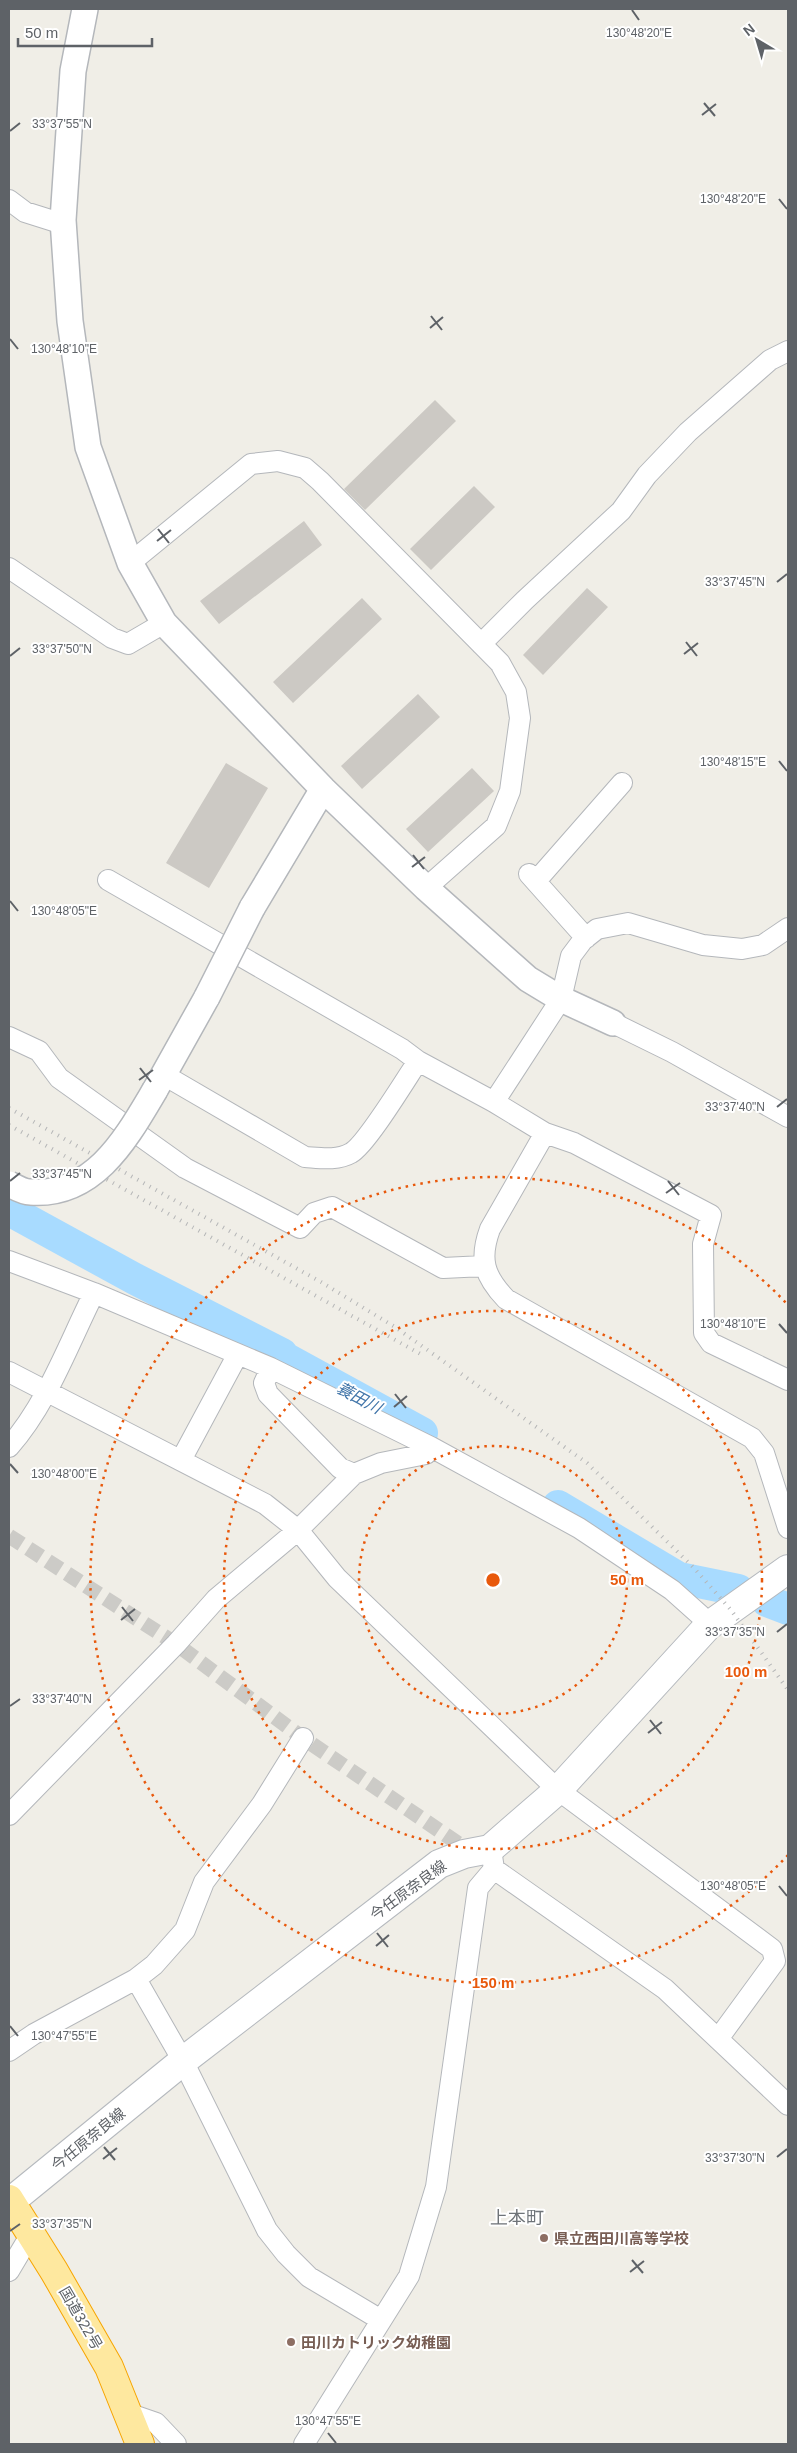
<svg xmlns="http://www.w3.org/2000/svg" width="797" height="2453" font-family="Arial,'Noto Sans JP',sans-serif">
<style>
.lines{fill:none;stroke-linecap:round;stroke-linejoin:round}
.river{stroke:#a8dbff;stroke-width:32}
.building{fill:#ccc9c4}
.pedestrian-tunnel{stroke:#cccbc7;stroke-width:15;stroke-dasharray:15 8;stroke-linecap:butt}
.minor-casing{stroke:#b4b7bb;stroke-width:22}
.tertiary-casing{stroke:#b4b7bb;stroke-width:28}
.secondary-casing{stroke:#b5b9be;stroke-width:30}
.trunk-casing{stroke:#f7a500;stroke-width:30}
.minor{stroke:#fff;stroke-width:20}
.tertiary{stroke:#fff;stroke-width:25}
.secondary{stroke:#fff;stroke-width:28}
.trunk{stroke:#fee89f;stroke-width:28}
.rail{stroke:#b5b6b7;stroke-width:4;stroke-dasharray:1 6;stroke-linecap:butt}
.tertiary-bridge-casing{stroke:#b4b7bb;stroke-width:28;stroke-linecap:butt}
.tertiary-bridge{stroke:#fff;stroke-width:25}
.ticks{fill:none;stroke:#5e6267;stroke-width:2}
.ring{fill:none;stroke:#e8590c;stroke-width:2.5;stroke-dasharray:2.5 5}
.education-dot{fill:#8d6e63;stroke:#fff;stroke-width:2}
.labels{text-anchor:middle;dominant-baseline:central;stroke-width:4;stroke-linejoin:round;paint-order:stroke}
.street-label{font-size:15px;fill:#5e6267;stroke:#fff}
.education-label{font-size:15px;font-weight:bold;fill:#785e54;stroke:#fff;text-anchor:start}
.water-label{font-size:16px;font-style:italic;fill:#4175a9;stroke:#fff}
.quarter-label{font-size:18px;fill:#6f7479;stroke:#fff}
.ticks-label{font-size:12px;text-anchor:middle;fill:#5e6267;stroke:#fff;stroke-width:4;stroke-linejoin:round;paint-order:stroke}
.centre{fill:#e8590c;stroke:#fff;stroke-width:2.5}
.ring-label{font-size:15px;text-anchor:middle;font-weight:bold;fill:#e8590c;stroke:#fff;stroke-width:4;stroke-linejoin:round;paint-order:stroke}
</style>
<rect width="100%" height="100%" fill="#f0eee7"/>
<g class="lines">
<path class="river" d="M9 1210 135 1279 282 1354 285 1358 422 1433
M558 1506 679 1578 738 1590
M767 1601 788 1609"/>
</g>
<path class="building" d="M435 400 456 421 365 510 344 489Z
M474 486 495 507 431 570 410 549Z
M304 521 322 545 219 624 200 601Z
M587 588 608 607 543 675 523 655Z
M362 598 382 619 293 703 273 682Z
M418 694 440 717 362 789 341 766Z
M226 763 268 788 209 888 166 863Z
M472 768 494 791 428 852 406 829Z"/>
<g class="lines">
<path class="pedestrian-tunnel" d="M9 1536 176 1644 303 1738 459 1844 464 1854"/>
<g class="minor-casing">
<path id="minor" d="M9 200 25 212 63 224
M130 563 251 464 278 461 305 468 320 481 500 663 516 692 520 718 510 791 496 826 426 888
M9 568 112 638 128 644 164 623
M481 644 525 600 621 511 647 475 688 432 770 360 788 351
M529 874 586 938
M108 880 402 1049 418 1061
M536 881 622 783
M613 1023 672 1052 788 1117
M9 1037 39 1051 59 1078 185 1168 300 1228 314 1213 332 1207 443 1268 484 1266
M164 1075 305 1157C320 1158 337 1161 351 1153 366 1145 406 1079 418 1061L494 1102 545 1133 490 1229C479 1259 484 1276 506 1299L752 1438 764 1453 788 1528
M494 1102 561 999 571 956 583 940 597 929 628 923 703 945 742 949 763 945 788 928
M545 1133 574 1143 711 1215 703 1244 704 1333 711 1343 788 1380
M9 1261 94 1293 271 1368 431 1447 579 1528 672 1590 700 1615 708 1626
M271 1368 264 1383 268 1394 340 1468 354 1474
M9 1372 265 1504 298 1530 337 1578 558 1790 772 1949 775 1961 718 2039
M9 1447C47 1404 68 1345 94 1293
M181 1460 238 1354
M9 1815 176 1644 216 1599 298 1530 354 1474 381 1463 426 1454 431 1447
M492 1856 494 1869 665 1989 788 2105
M136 1979 183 2061 267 2230 286 2254 309 2277 381 2320
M9 2051 34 2034 136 1979 154 1965 185 1930 204 1882 262 1804 303 1738
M9 2271 31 2234
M127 2413 156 2423 176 2444
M304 2444 409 2276 436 2187 478 1888 494 1869"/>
</g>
<g class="tertiary-casing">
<path id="tertiary" d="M85 9 73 71 63 220 70 321 88 447 130 563 164 623 323 789 426 888 528 979 561 999 613 1023
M252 908 323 789
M155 1090 207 997"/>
</g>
<g class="secondary-casing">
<path id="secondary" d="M10 2202 183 2061 439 1864 464 1854 490 1849 558 1790 708 1626 788 1569"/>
</g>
<g class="trunk-casing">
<path id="trunk" d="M9 2199 54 2271 109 2367 140 2444"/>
</g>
<use href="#minor" class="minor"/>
<use href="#tertiary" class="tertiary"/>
<use href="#secondary" class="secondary"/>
<use href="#trunk" class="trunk"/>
<path class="rail" d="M9 1108 321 1282 395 1327 587 1463 694 1568 731 1610 788 1690
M9 1125 424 1356"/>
<g class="tertiary-bridge-casing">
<path id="tertiary-bridge" d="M207 997 252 908
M9 1184C15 1187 23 1192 30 1192 95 1197 127 1137 155 1090"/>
</g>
<use href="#tertiary-bridge" class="tertiary-bridge"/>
</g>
<path class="ticks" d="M632 10 639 20M704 103 715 116M702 115 716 104M10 131 20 123M779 199 787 209M431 316 442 330M430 328 443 317M10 339 18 349M158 529 169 543M157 541 171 530M777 582 787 574M686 642 697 656M684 654 698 643M10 656 20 648M779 761 787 771M413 855 424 869M412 867 425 857M10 901 18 911M140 1068 151 1082M139 1080 153 1070M777 1107 787 1099M10 1181 20 1173M668 1181 679 1195M666 1193 680 1183M779 1324 787 1333M395 1394 406 1408M394 1407 407 1396M10 1464 18 1473M122 1607 133 1621M121 1620 135 1609M777 1632 787 1624M10 1706 20 1699M650 1720 661 1734M648 1733 662 1722M779 1886 787 1896M377 1933 388 1947M376 1946 389 1935M10 2026 18 2036M104 2147 115 2160M777 2157 787 2149M103 2159 117 2148M10 2231 20 2224M632 2260 643 2273M630 2272 644 2261M328 2433 336 2443"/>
<g class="ring">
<circle cx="493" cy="1580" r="134"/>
<circle cx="493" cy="1580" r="269"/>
<path d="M788 1855A403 403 0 1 1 788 1305"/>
</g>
<g class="education-dot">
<circle cx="544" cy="2238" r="5"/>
<circle cx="291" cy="2342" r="5"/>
</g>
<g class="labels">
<g class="street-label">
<text transform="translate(408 1890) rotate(-36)">今任原奈良線</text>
<text transform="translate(88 2139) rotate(-39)">今任原奈良線</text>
<text transform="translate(81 2318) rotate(60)">国道322号</text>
</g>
<g class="education-label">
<text x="554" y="2238">県立西田川高等学校</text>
<text x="301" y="2342">田川カトリック幼稚園</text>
</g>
<g class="water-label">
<text transform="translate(359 1398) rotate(28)">蓑田川</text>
</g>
<g class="quarter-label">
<text x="517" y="2218">上本町</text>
</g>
</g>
<g class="ticks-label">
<text x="639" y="37">130°48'20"E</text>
<text x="62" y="128">33°37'55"N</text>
<text x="733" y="203">130°48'20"E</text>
<text x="64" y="353">130°48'10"E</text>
<text x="735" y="586">33°37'45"N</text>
<text x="62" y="653">33°37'50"N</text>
<text x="733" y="766">130°48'15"E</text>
<text x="64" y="915">130°48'05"E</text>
<text x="735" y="1111">33°37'40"N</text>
<text x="62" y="1178">33°37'45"N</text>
<text x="733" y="1328">130°48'10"E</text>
<text x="64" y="1478">130°48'00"E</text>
<text x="735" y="1636">33°37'35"N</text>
<text x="62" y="1703">33°37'40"N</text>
<text x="733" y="1890">130°48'05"E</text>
<text x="64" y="2040">130°47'55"E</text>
<text x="735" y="2162">33°37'30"N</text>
<text x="62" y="2228">33°37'35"N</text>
<text x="328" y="2425">130°47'55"E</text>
</g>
<circle cx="493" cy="1580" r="8" class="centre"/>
<g class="ring-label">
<text x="627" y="1585">50 m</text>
<text x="746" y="1677">100 m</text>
<text x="493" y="1988">150 m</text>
</g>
<rect width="797" height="2453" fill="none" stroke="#5e6267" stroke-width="20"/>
<g transform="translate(757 40) rotate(322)" stroke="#ffffff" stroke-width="4" paint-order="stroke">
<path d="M0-4L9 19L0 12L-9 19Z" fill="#5e6267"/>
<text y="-8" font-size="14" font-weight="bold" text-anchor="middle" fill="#5e6267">N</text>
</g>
<path d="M18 38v8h134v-8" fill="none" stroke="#5e6267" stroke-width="2.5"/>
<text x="25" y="38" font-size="15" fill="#5e6267" stroke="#ffffff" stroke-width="4" paint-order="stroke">50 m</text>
</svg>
